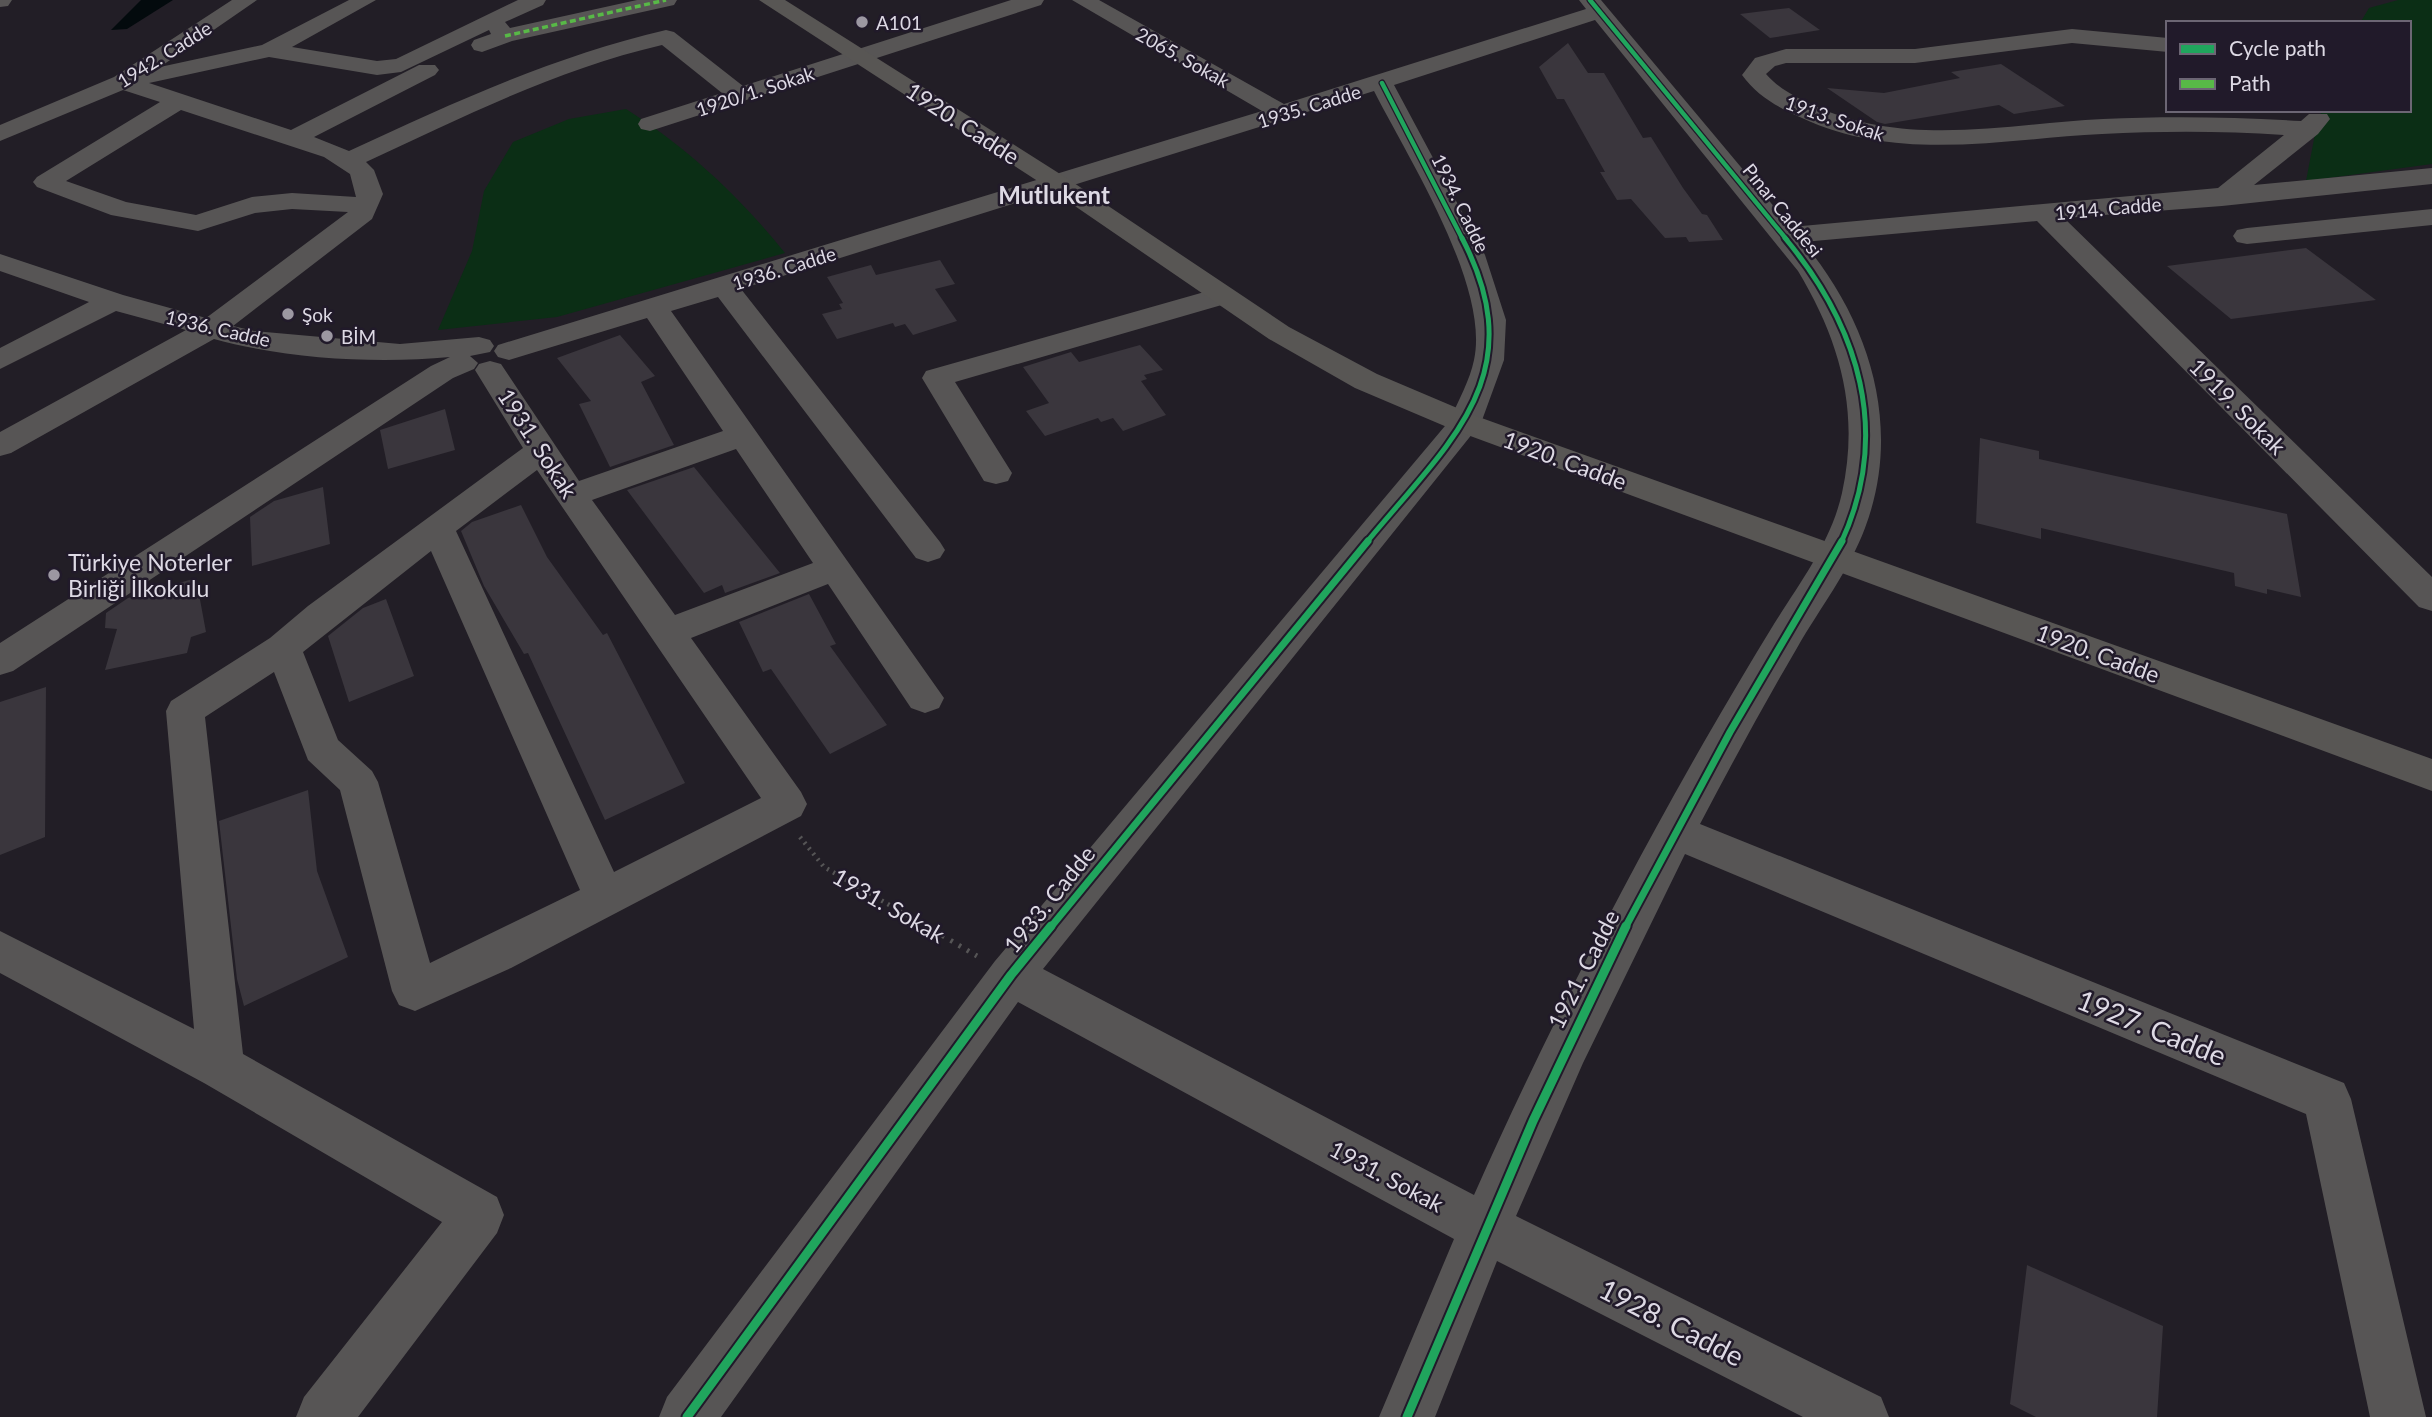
<svg xmlns="http://www.w3.org/2000/svg" width="2432" height="1417" font-family="Lato,sans-serif">
<style>
.green{fill:#0b2e15}
.water{fill:#030a0d}
.building{fill:#3a363d}
.lines{fill:none;stroke-linecap:round;stroke-linejoin:round}
.path-far1{stroke:#565556;stroke-width:4.5;stroke-dasharray:2 5;stroke-linecap:butt}
.path{stroke:#565556;stroke-width:5;stroke-dasharray:2.5 7;stroke-linecap:butt}
.minor{fill:#575555;fill-rule:evenodd}
.major{fill:#585654;fill-rule:evenodd}
.quiet{stroke:#58b947;stroke-width:3.5;stroke-dasharray:6 3.5;stroke-linecap:butt}
.cycleway-far3-casing{stroke:#211a2a;stroke-width:7}
.cycleway-far2-casing{stroke:#211a2a;stroke-width:9}
.cycleway-far1-casing{stroke:#211a2a;stroke-width:11}
.cycleway-casing{stroke:#211a2a;stroke-width:13}
.cycleway-far3{stroke:#20a55d;stroke-width:4.5}
.cycleway-far2{stroke:#20a55d;stroke-width:5}
.cycleway-far1{stroke:#20a55d;stroke-width:7}
.cycleway{stroke:#20a55d;stroke-width:9}
.poi-dot{fill:#9c98a2;stroke:#211a2a;stroke-width:2.5}
.labels{text-anchor:middle;dominant-baseline:central;stroke-width:5;stroke-linejoin:round;paint-order:stroke}
.far-poi-label{font-size:19px;fill:#ddd9e4;stroke:#211a2a;text-anchor:start}
.far-street-label{font-size:19px;fill:#ddd9e4;stroke:#211a2a}
.street-label{font-size:23px;fill:#ddd9e4;stroke:#211a2a}
.poi-label{font-size:23px;fill:#ddd9e4;stroke:#211a2a;text-anchor:start}
.far-district-label{font-size:24px;font-weight:bold;fill:#ddd9e4;stroke:#211a2a}
.near-street-label{font-size:28px;fill:#ddd9e4;stroke:#211a2a}
</style>
<rect width="100%" height="100%" fill="#221e26"/>
<path class="green" d="M2398 0H2432V164L2306 181 2318 118 2323 110H2409V23H2360L2369 8Z
M626 109C687 147 741 198 785 253L557 317 438 330 472 251 484 191 513 142 569 119Z"/>
<path class="water" d="M141 0H173L127 29 111 30Z"/>
<path class="building" d="M1789 8 1820 30 1770 38 1740 14Z
M1568 43 1588 73H1604L1643 138 1651 137 1683 188 1702 214 1707 215 1723 240 1689 242 1686 237 1665 238 1631 199 1617 200 1600 172H1605L1564 99H1557L1539 67Z
M2001 64 2065 106 2014 114 1999 105 1885 124 1877 122 1827 88 1884 93 1960 78 1951 72Z
M2306 248 2376 300 2231 319 2167 266Z
M940 260 955 284 935 289 957 321 913 335 905 324 895 327 893 323 837 339 822 314 842 309 839 304 843 303 827 277 871 265 876 275Z
M620 335 655 376 641 382 674 445 610 467 579 404 591 401 557 358Z
M1140 345 1163 370 1144 375 1147 379 1141 381 1166 415 1123 431 1113 418 1101 422 1098 418 1045 436 1026 411 1049 403 1023 367 1071 352 1079 362Z
M445 409 455 450 388 469 380 430Z
M1980 438 2039 451V459L2287 514 2301 597 2267 589V594L2235 586 2234 573 2041 528V539L1976 523Z
M694 467 780 573 725 593 722 585 704 593 627 490Z
M323 487 330 544 252 566 250 517 274 501Z
M521 505 547 557 603 635 607 633 685 783 605 820 528 653 524 654 484 586 461 531 472 522Z
M196 578 206 632 191 637 187 653 105 670 117 629 105 628 106 613 128 598Z
M809 594 836 644 830 646 887 725 830 754 771 669 763 672 739 622Z
M386 599 414 676 349 702 328 636 363 608Z
M46 687 45 837 0 855V702Z
M308 790 317 871 348 957 244 1006 237 979 219 821Z
M2027 1265 2163 1326 2157 1417H2036L2010 1404Z"/>
<g class="lines">
<path class="path-far1" d="M800 837 824 867 929 928"/>
<path class="path" d="M926 926 977 956"/>
<path class="minor" d="M0 0H12L8 6 0 7Z
M232 0H257L160 67 262 45 349 0H376L292 47 377 61 396 59 518 0H546L543 5 505 22 510 28 637 0H677L674 5 512 41 482 52 474 50 471 45 474 40 491 34 489 30 401 72 377 75 269 57 149 83 291 130 419 65H435L439 70 435 75 314 137 349 151C453 103 554 56 666 30L674 32 743 86 1011 0H1044L1041 5 650 131 641 129 638 124 641 119 722 93 662 45C558 69 463 117 366 162L374 170 383 194 372 219 233 326 254 331 400 344 479 337 490 340 494 346 490 352 470 356 478 363 474 369 453 378 13 671 0 675V643L431 366 450 357C376 364 287 359 214 339L11 453 0 456V432L186 330 116 311 0 369V348L89 302 0 271V254L123 295 206 318 348 212 292 209 255 213 198 231 111 215 37 187 33 182 37 177 160 102 123 90 0 141V125L114 77ZM181 110 324 157 350 174 356 197 292 193 252 197 196 215 126 202 66 181Z
M1072 0H1099L1284 104 1586 9 1579 0H1601L1791 227 2218 188 2284 135C2223 131 2163 131 2102 134 2000 139 1899 163 1802 118 1779 108 1757 96 1742 75L1755 58 1786 49H1915L2072 29 2168 38V52L2072 43 1915 63H1786L1775 66 1766 74C1779 89 1797 98 1815 106 1908 148 2005 124 2103 119 2169 116 2235 117 2301 121L2309 114H2327L2330 119 2318 134 2254 185 2432 168V184L2222 206 2064 218 2432 577V611L2419 607 2037 221 1803 242C1870 322 1903 427 1865 528 1849 571 1820 608 1797 648 1763 706 1731 765 1700 824L2344 1083 2351 1099 2426 1417H2370L2306 1114 1685 854 1583 1063 1516 1216 1881 1397 1889 1417H1803L1497 1261 1435 1417H1379L1454 1239 1018 1002 721 1417H659L667 1397 995 961 1450 420C1458 401 1470 380 1474 360 1490 286 1408 158 1374 91L741 289 940 542 945 550 940 558 928 562 916 558 718 297 671 311 944 698 939 708 925 713 911 708 828 584 691 638 801 792 807 804 801 816 511 968 415 1011 399 1005 392 991 340 790 308 760 274 672 205 717 243 1054 497 1197 504 1215 497 1233 358 1417H296L304 1397 442 1222 204 1083 0 973V931L194 1029 166 711 171 701 270 638 308 606 523 448 475 370 479 364 490 361 501 364 579 481 723 431 647 318 509 360 498 357 494 351 498 345 1262 111ZM1595 20 1798 271C1840 341 1860 411 1842 493 1831 542 1801 581 1774 624 1750 663 1727 702 1704 742 1620 889 1543 1040 1474 1195L1043 969 1481 423 1504 360 1506 320 1485 255 1394 85ZM736 449 813 563 675 615 592 500ZM537 470 761 798 614 872 456 531ZM431 551 580 890 430 963 378 782 372 771 338 740 303 652Z
M2432 209V225L2247 244 2237 242 2233 236 2237 230 2247 228Z
M1222 287 1232 290 1236 296 1232 302 955 382 1012 473 1008 481 996 484 984 481 922 378 926 371Z"/>
<path class="major" d="M759 0H785L1068 179 1289 327 1377 374 1476 416 2432 759V791L1454 430 1355 388 1269 339 1050 189Z"/>
<path class="quiet" d="M505 36 666 0"/>
<g class="cycleway-far3-casing">
<path id="cycleway-far3" d="M1590 0 1787 240
M1382 83 1463 240"/>
</g>
<g class="cycleway-far2-casing">
<path id="cycleway-far2" d="M1785 238C1859 327 1892 433 1841 543
M1366 543C1449 442 1534 376 1462 238"/>
</g>
<g class="cycleway-far1-casing">
<path id="cycleway-far1" d="M1050 928 1368 541
M1625 928 1730 732 1842 541"/>
</g>
<g class="cycleway-casing">
<path id="cycleway" d="M687 1417 1011 975 1051 926
M1407 1417 1533 1121 1626 926"/>
</g>
<use href="#cycleway-far3" class="cycleway-far3"/>
<use href="#cycleway-far2" class="cycleway-far2"/>
<use href="#cycleway-far1" class="cycleway-far1"/>
<use href="#cycleway" class="cycleway"/>
</g>
<g class="poi-dot">
<circle cx="862" cy="22" r="7"/>
<circle cx="288" cy="314" r="7"/>
<circle cx="327" cy="336" r="7"/>
<circle cx="54" cy="575" r="7"/>
</g>
<g class="labels">
<g class="far-poi-label">
<text x="876" y="22">A101</text>
<text x="302" y="314">Şok</text>
<text x="341" y="336">BİM</text>
</g>
<g class="far-street-label">
<text transform="translate(164 54) rotate(-32)">1942. Cadde</text>
<text transform="translate(1183 57) rotate(29)">2065. Sokak</text>
<text transform="translate(755 91) rotate(-18)">1920/1. Sokak</text>
<text transform="translate(1309 106) rotate(-17)">1935. Cadde</text>
<text transform="translate(1835 118) rotate(19)">1913. Sokak</text>
<text transform="translate(1461 203) rotate(64)">1934. Cadde</text>
<text transform="translate(2108 208) rotate(-5)">1914. Cadde</text>
<text transform="translate(1783 210) rotate(51)">Pınar Caddesi</text>
<text transform="translate(784 268) rotate(-17)">1936. Cadde</text>
<text transform="translate(218 328) rotate(13)">1936. Cadde</text>
</g>
<g class="street-label">
<text transform="translate(963 123) rotate(33)">1920. Cadde</text>
<text transform="translate(2238 406) rotate(45)">1919. Sokak</text>
<text transform="translate(538 443) rotate(57)">1931. Sokak</text>
<text transform="translate(1565 460) rotate(20)">1920. Cadde</text>
<text transform="translate(2098 653) rotate(20)">1920. Cadde</text>
<text transform="translate(1049 899) rotate(-51)">1933. Cadde</text>
<text transform="translate(889 905) rotate(30)">1931. Sokak</text>
<text transform="translate(1583 969) rotate(-63)">1921. Cadde</text>
<text transform="translate(1387 1176) rotate(28)">1931. Sokak</text>
</g>
<g class="poi-label">
<text x="68" y="562">Türkiye Noterler<tspan x="68" dy="26">Birliği İlkokulu</tspan></text>
</g>
<g class="far-district-label">
<text x="1054" y="194">Mutlukent</text>
</g>
<g class="near-street-label">
<text transform="translate(2152 1027) rotate(22)">1927. Cadde</text>
<text transform="translate(1672 1322) rotate(27)">1928. Cadde</text>
</g>
</g>
<rect x="2166" y="21" width="245" height="91" fill="#211a2a" stroke="#6c6674" stroke-width="2"/>
<rect x="2180" y="44" width="35" height="10" fill="#20a55d" stroke="#6c6674" stroke-width="2"/>
<text x="2229" y="56" font-size="21" fill="#ddd9e4">Cycle path</text>
<rect x="2180" y="79" width="35" height="10" fill="#58b947" stroke="#6c6674" stroke-width="2"/>
<text x="2229" y="91" font-size="21" fill="#ddd9e4">Path</text>
</svg>
